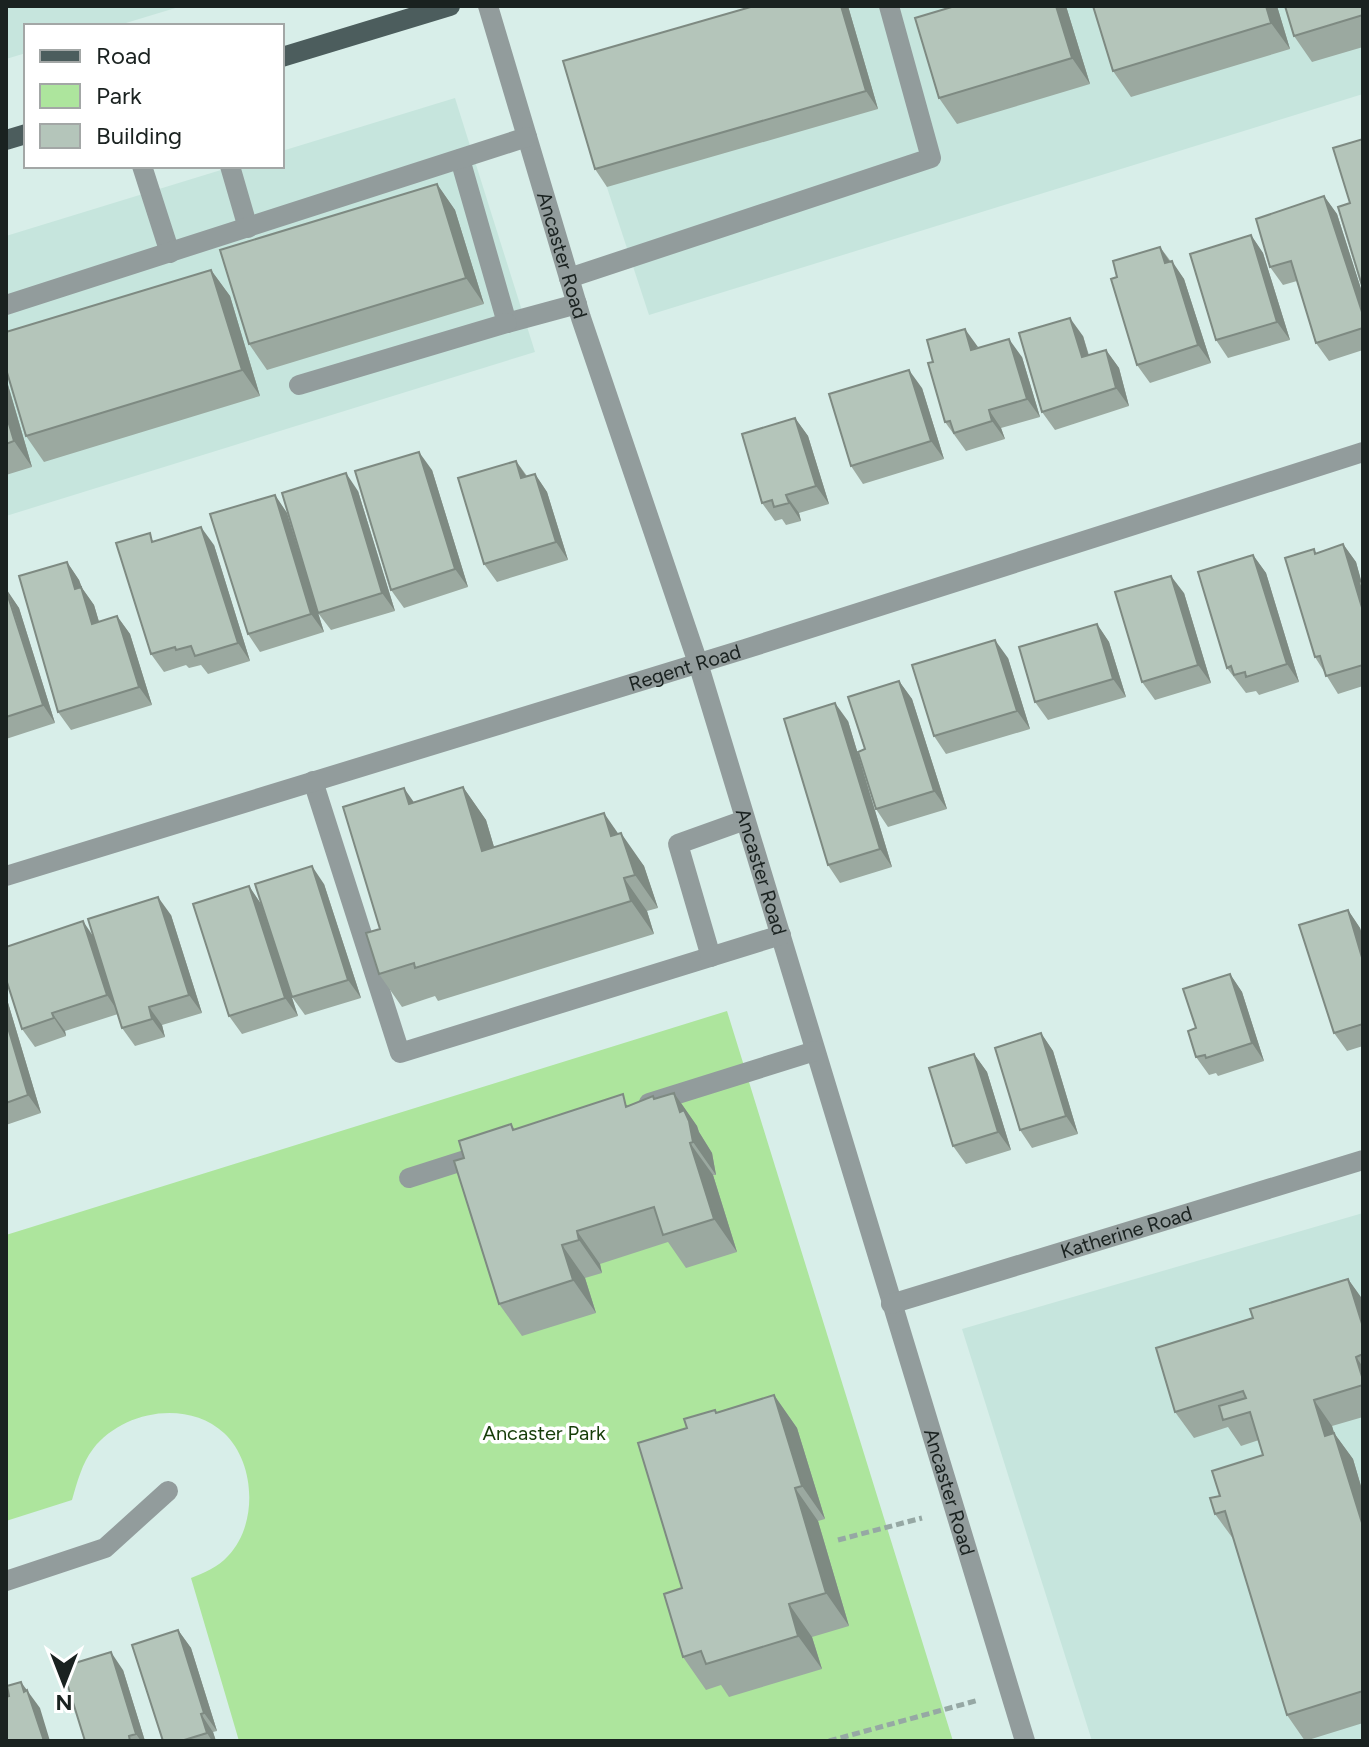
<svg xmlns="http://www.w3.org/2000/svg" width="1369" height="1747" font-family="Figtree,sans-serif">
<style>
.built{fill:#c6e5dd}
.green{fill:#ade59d}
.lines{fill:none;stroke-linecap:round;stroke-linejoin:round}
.path{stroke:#96a8a4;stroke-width:5;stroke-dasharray:8 4;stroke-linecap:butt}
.minor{stroke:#929c9c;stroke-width:20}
.major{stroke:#4c5d5d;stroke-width:20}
.wall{fill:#9ba9a0}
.shaded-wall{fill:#7e8a82}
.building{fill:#b4c5ba;stroke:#7e8a82;stroke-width:2}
.labels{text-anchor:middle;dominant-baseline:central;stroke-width:7;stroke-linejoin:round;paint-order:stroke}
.street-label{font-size:20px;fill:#1a2220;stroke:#fff}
.park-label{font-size:20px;fill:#163d09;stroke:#fff}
</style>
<rect width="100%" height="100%" fill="#d8eee9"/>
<path class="built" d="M6 6H182L116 26H26V53L6 59Z
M761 6H1363V94L649 315 567 66Z
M455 98 535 352 6 516V236L234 166H282V151Z
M1363 1213V1741H1092L962 1329Z"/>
<path class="green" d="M727 1011 953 1741H239L191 1578C204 1573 218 1567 228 1556 258 1525 256 1463 224 1433 187 1399 122 1411 93 1449 82 1463 77 1483 72 1500L6 1521V1235Z"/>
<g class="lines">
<path class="path" d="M838 1540 922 1518
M829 1741 979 1700"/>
<g class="minor">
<path id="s1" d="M488 6 581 318 698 663 1025 1741"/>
<path d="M460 159 507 323 577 304"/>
<path d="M142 166 170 253"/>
<path d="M230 166 248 228"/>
<path d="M569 278 931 158 889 6"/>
<path d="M6 305 527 137"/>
<path d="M299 385 507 323"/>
<path d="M313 781 400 1053 781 935"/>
<path id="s2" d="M6 876 745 649 1363 452"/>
<path d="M711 957 678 844 745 820"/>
<path d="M649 1103 815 1051"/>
<path d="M409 1178 481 1155"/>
<path id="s3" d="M891 1304 1363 1160"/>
<path d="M6 1581 105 1548 168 1491"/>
</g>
<path class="major" d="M282 57 450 6
M6 140 26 134"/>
</g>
<path class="wall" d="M848 6 878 109 607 187 595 169Z
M1066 6 1090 84 957 124 939 98Z
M1093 6H1277L1290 49 1131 97 1113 71Z
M1363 6V47L1312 62 1294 36Z
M437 184 455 210 484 304 267 370 249 344Z
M1324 196 1337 214 1363 295V350L1329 361 1316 343 1297 281 1283 285 1270 267Z
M1251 235 1263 253 1290 340 1228 358 1216 340Z
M1160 247 1184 279 1211 363 1150 383 1137 365 1117 277Z
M211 270 230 296 260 396 44 462 26 436Z
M1083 336 1089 355 1106 350 1119 368 1129 406 1055 430 1042 412Z
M978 348 1022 357 1040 417 1001 428 1005 439 966 451 945 422Z
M6 378 32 467 6 475Z
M922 388 944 459 863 484 851 466Z
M795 418 808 436 829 504 799 513 801 521 786 525 782 519 775 521 762 503Z
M516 461 527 476 535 474 547 492 568 560 497 582 484 564Z
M432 470 468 587 404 608 391 590Z
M358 491 395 611 331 630 318 613Z
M275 495 287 513 324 632 260 652 248 634Z
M155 541 214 545 250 661 208 674 201 665 189 668 186 665 164 672 151 654Z
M1343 544 1356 562 1361 581H1363V686L1338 694 1315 657 1314 549 1316 553Z
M1253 555 1266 573 1299 682 1259 695 1256 691 1246 693 1227 668Z
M67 562 79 580 82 588 94 605 99 622 117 616 130 634 152 705 71 730 58 712Z
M6 590 19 608 55 723 6 739Z
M1184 593 1211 683 1155 700 1142 682Z
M1097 624 1109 642 1126 697 1048 720 1035 702Z
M1008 658 1030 729 946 754 934 736Z
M899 681 912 699 947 809 888 827 876 809 865 749Z
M848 721 892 867 840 883 828 865Z
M463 787 486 820 494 847 618 834 644 866 658 908 647 911 654 934 438 1001 435 996 402 1007 379 974 380 929 414 802Z
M324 884 361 998 305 1015 292 997Z
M249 886 261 904 298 1016 242 1034 229 1016Z
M1348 910 1360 928 1363 937V1046L1347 1051 1334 1033Z
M171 915 202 1013 162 1025 165 1037 135 1046 122 1028 118 1014 65 1031 66 1036 35 1047 22 1029 93 935Z
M1230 974 1242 992 1264 1061 1218 1076 1216 1073 1209 1075 1196 1057V1028Z
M6 996 41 1113 6 1125Z
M1041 1033 1053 1051 1078 1134 1032 1148 1020 1130Z
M974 1054 987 1072 1011 1150 966 1164 953 1146Z
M674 1093 697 1126 699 1132 712 1153 716 1175H713L737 1252 686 1268 668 1242 600 1264 602 1273 585 1278 596 1313 522 1336 499 1304 464 1158 511 1124 515 1130 630 1105 653 1096 655 1099Z
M1348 1279 1363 1300V1417L1332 1426 1334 1433 1353 1459 1363 1493V1723L1305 1741 1287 1715 1234 1540 1215 1514 1220 1496 1263 1455 1259 1440 1241 1446 1228 1427 1194 1438 1175 1412 1253 1318Z
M774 1395 797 1428 825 1519 818 1521 849 1626 812 1637 822 1669 729 1697 721 1685 706 1690 683 1657 682 1588 687 1428 715 1410 717 1413Z
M178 1630 191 1648 217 1731 213 1732 216 1741H163Z
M123 1670 145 1741H85Z"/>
<path class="shaded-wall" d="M841 6H848L878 109 866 91Z
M1056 6H1066L1090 84 1072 58Z
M1266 6H1277L1290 49 1271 23Z
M437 184 455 210 484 304 466 278Z
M1324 196 1337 214 1363 295V315Z
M1251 235 1263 253 1290 340 1277 322Z
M1160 247 1172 265 1165 263Z
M1172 261 1184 279 1211 363 1198 345Z
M211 270 230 296 260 396 242 370Z
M1070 318 1083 336 1094 375 1082 357Z
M965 329 978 347 971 350Z
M1009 339 1022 357 1040 417 1027 399Z
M1106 350 1119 368 1129 406 1116 388Z
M909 370 922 388 944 459 931 441Z
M6 378 32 467 14 441 6 414Z
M989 410 1001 428 1005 439 992 421Z
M795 418 808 436 829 504 816 486Z
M419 452 432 470 468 587 455 569Z
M516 461 528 479 521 478Z
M346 473 358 491 395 611 382 593Z
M535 474 547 492 568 560 556 542Z
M275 495 287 513 324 632 311 614Z
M786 495 799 513 801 521 789 503Z
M201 527 214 545 250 661 238 643Z
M1343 544 1356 562 1363 587V611Z
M1253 555 1266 573 1299 682 1287 664Z
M67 562 79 580 82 588 94 605 105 642 92 624 75 589Z
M1171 576 1184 593 1211 683 1198 665Z
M7 590 19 608 55 723 43 705Z
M117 616 130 634 152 705 139 687Z
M1097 624 1109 642 1126 697 1113 679Z
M995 640 1008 658 1030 729 1017 711Z
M899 681 912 699 947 809 934 791Z
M835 703 848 721 892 867 880 849Z
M463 787 486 820 505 884 482 851Z
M404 788 427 821 409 804Z
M604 813 624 842 621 833 644 866 658 908 635 875 611 836Z
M312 866 324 884 361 998 348 980Z
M624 878 647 911 654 934 631 901Z
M249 886 261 904 298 1016 285 998Z
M158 897 171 915 202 1013 189 995Z
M1348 910 1360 928 1363 937V961Z
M83 921 95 939 119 1013 107 995Z
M1230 974 1242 992 1264 1061 1252 1043Z
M6 996 41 1113 28 1095 6 1021Z
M149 1007 162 1025 165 1037 152 1019Z
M52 1013 65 1031 66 1036 54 1018Z
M1041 1033 1053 1051 1078 1134 1066 1116Z
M974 1054 987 1072 1011 1150 998 1132Z
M674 1093 697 1126 699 1132 712 1153 716 1175 693 1142 680 1112Z
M690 1143 713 1175 737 1252 714 1219Z
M577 1231 600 1264 602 1273 579 1240Z
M562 1245 585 1278 596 1313 573 1280Z
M1348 1279 1363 1300V1327Z
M1356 1357 1363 1367V1380Z
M774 1395 797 1428 825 1519 802 1486Z
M1314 1400 1332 1426 1343 1462 1325 1436Z
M1334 1433 1353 1459 1363 1493V1526Z
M795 1488 818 1521 849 1626 826 1593Z
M789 1604 812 1637 822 1669 798 1636Z
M178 1630 191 1648 217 1731 204 1713Z
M111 1652 123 1670 145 1741H141L136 1734Z
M21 1682 40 1708 50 1741H44Z
M201 1714 213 1732 216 1741H212L207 1733Z"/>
<path class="building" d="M754 6H841L866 91 595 169 563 61Z
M955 6H1056L1072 58 939 98 915 18Z
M1093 6H1266L1271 23 1113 71Z
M1285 6H1363V15L1294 36Z
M1363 139V289L1338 207 1350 203 1333 148Z
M437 184 466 278 249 344 220 250Z
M1324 196 1363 315V328L1316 343 1291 261 1270 267 1256 219Z
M1251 235 1277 322 1216 340 1190 254Z
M1160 247 1165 263 1172 261 1198 345 1137 365 1111 279 1117 277 1113 261Z
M211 270 242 370 26 436 6 369V332Z
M1070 318 1082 357 1106 350 1116 388 1042 412 1019 333Z
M965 329 971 350 1009 339 1027 399 989 410 992 421 954 433 950 421 945 422 928 363 933 362 927 340Z
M909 370 931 441 851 466 829 394Z
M6 414 14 441 6 444Z
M795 418 816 486 786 495 789 503 774 507 772 500 762 503 742 434Z
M419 452 455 569 391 590 355 471Z
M516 461 521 478 535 474 556 542 484 564 458 478Z
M346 473 382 593 318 613 282 493Z
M275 495 311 614 248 634 210 514Z
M201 527 238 643 195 656 191 646 176 650 175 647 151 654 116 543 150 533 152 542Z
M1343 544 1363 611V665L1326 676 1320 656 1315 657 1285 558 1314 549 1315 554Z
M1253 555 1287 664 1246 677 1245 672 1234 675 1231 666 1227 668 1198 572Z
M67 562 75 589 81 587 92 624 117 616 139 687 58 712 19 576Z
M1171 576 1198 665 1142 682 1115 592Z
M1363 581V597L1359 582Z
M6 590 43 705 6 717Z
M1097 624 1113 679 1035 702 1019 647Z
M995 640 1017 711 934 736 912 665Z
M899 681 934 791 876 809 858 752 865 749 848 697Z
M835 703 880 849 828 865 784 719Z
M463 787 482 851 604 813 611 836 621 833 635 875 624 878 631 901 415 968 414 963 379 974 366 933 380 929 343 807 404 788 409 804Z
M312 866 348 980 292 997 255 884Z
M249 886 285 998 229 1016 193 904Z
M158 897 189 995 149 1007 152 1019 122 1028 88 919Z
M1348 910 1363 961V1024L1334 1033 1299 925Z
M83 921 107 995 52 1013 54 1018 22 1029 6 979V947Z
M1230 974 1252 1043 1206 1058 1205 1055 1196 1057 1188 1031 1196 1028 1183 989Z
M6 1021 28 1095 6 1103Z
M1041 1033 1066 1116 1020 1130 995 1048Z
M974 1054 998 1132 953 1146 929 1068Z
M674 1093 680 1112 684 1110 689 1121 693 1142 690 1143 714 1219 663 1235 654 1207 577 1231 579 1240 562 1245 573 1280 499 1304 454 1161 464 1158 459 1141 511 1124 513 1130 623 1094 626 1107 653 1096 654 1099Z
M1348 1279 1363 1327V1354L1356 1357 1363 1380V1385L1314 1400 1325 1436 1334 1433 1363 1526V1691L1287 1715 1225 1511 1215 1514 1210 1498 1220 1496 1212 1471 1263 1455 1250 1412 1223 1420 1219 1406 1246 1398 1243 1391 1175 1412 1156 1348 1253 1318 1250 1309Z
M774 1395 802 1486 795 1488 826 1593 789 1604 798 1636 706 1664 701 1651 683 1657 664 1594 682 1588 638 1443 687 1428 684 1419 715 1410 716 1413Z
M178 1630 204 1713 201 1714 207 1733 181 1741H163L132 1645Z
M111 1652 136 1734 129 1736 130 1741H85L62 1667Z
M21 1682 24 1692 27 1690 44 1741H6V1697L9 1696 7 1686Z"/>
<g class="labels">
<g class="street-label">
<text stroke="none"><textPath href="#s1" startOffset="260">Ancaster Road</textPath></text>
<text stroke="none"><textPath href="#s2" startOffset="710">Regent Road</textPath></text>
<text stroke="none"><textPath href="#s1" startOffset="908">Ancaster Road</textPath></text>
<text stroke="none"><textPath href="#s3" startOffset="246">Katherine Road</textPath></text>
<text stroke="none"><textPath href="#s1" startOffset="1556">Ancaster Road</textPath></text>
</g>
<g class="park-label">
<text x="544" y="1433">Ancaster Park</text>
</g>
</g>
<rect width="1369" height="1747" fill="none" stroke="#1a2220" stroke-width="16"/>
<rect x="24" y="24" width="260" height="144" fill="#ffffff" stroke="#a3a7a6" stroke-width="2"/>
<rect x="40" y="50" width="40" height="12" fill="#4c5d5d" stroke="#a3a7a6" stroke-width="2"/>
<text x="96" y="64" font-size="24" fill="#1a2220">Road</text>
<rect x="40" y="84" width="40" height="24" fill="#ade59d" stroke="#a3a7a6" stroke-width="2"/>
<text x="96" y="104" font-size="24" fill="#1a2220">Park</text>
<rect x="40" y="124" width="40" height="24" fill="#b4c5ba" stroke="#a3a7a6" stroke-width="2"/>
<text x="96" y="144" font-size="24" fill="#1a2220">Building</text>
<g transform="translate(64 1683) rotate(180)" stroke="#ffffff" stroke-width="6" paint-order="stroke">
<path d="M0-6L14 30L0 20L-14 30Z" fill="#1a2220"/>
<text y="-12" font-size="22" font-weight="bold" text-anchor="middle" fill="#1a2220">N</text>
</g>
</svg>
